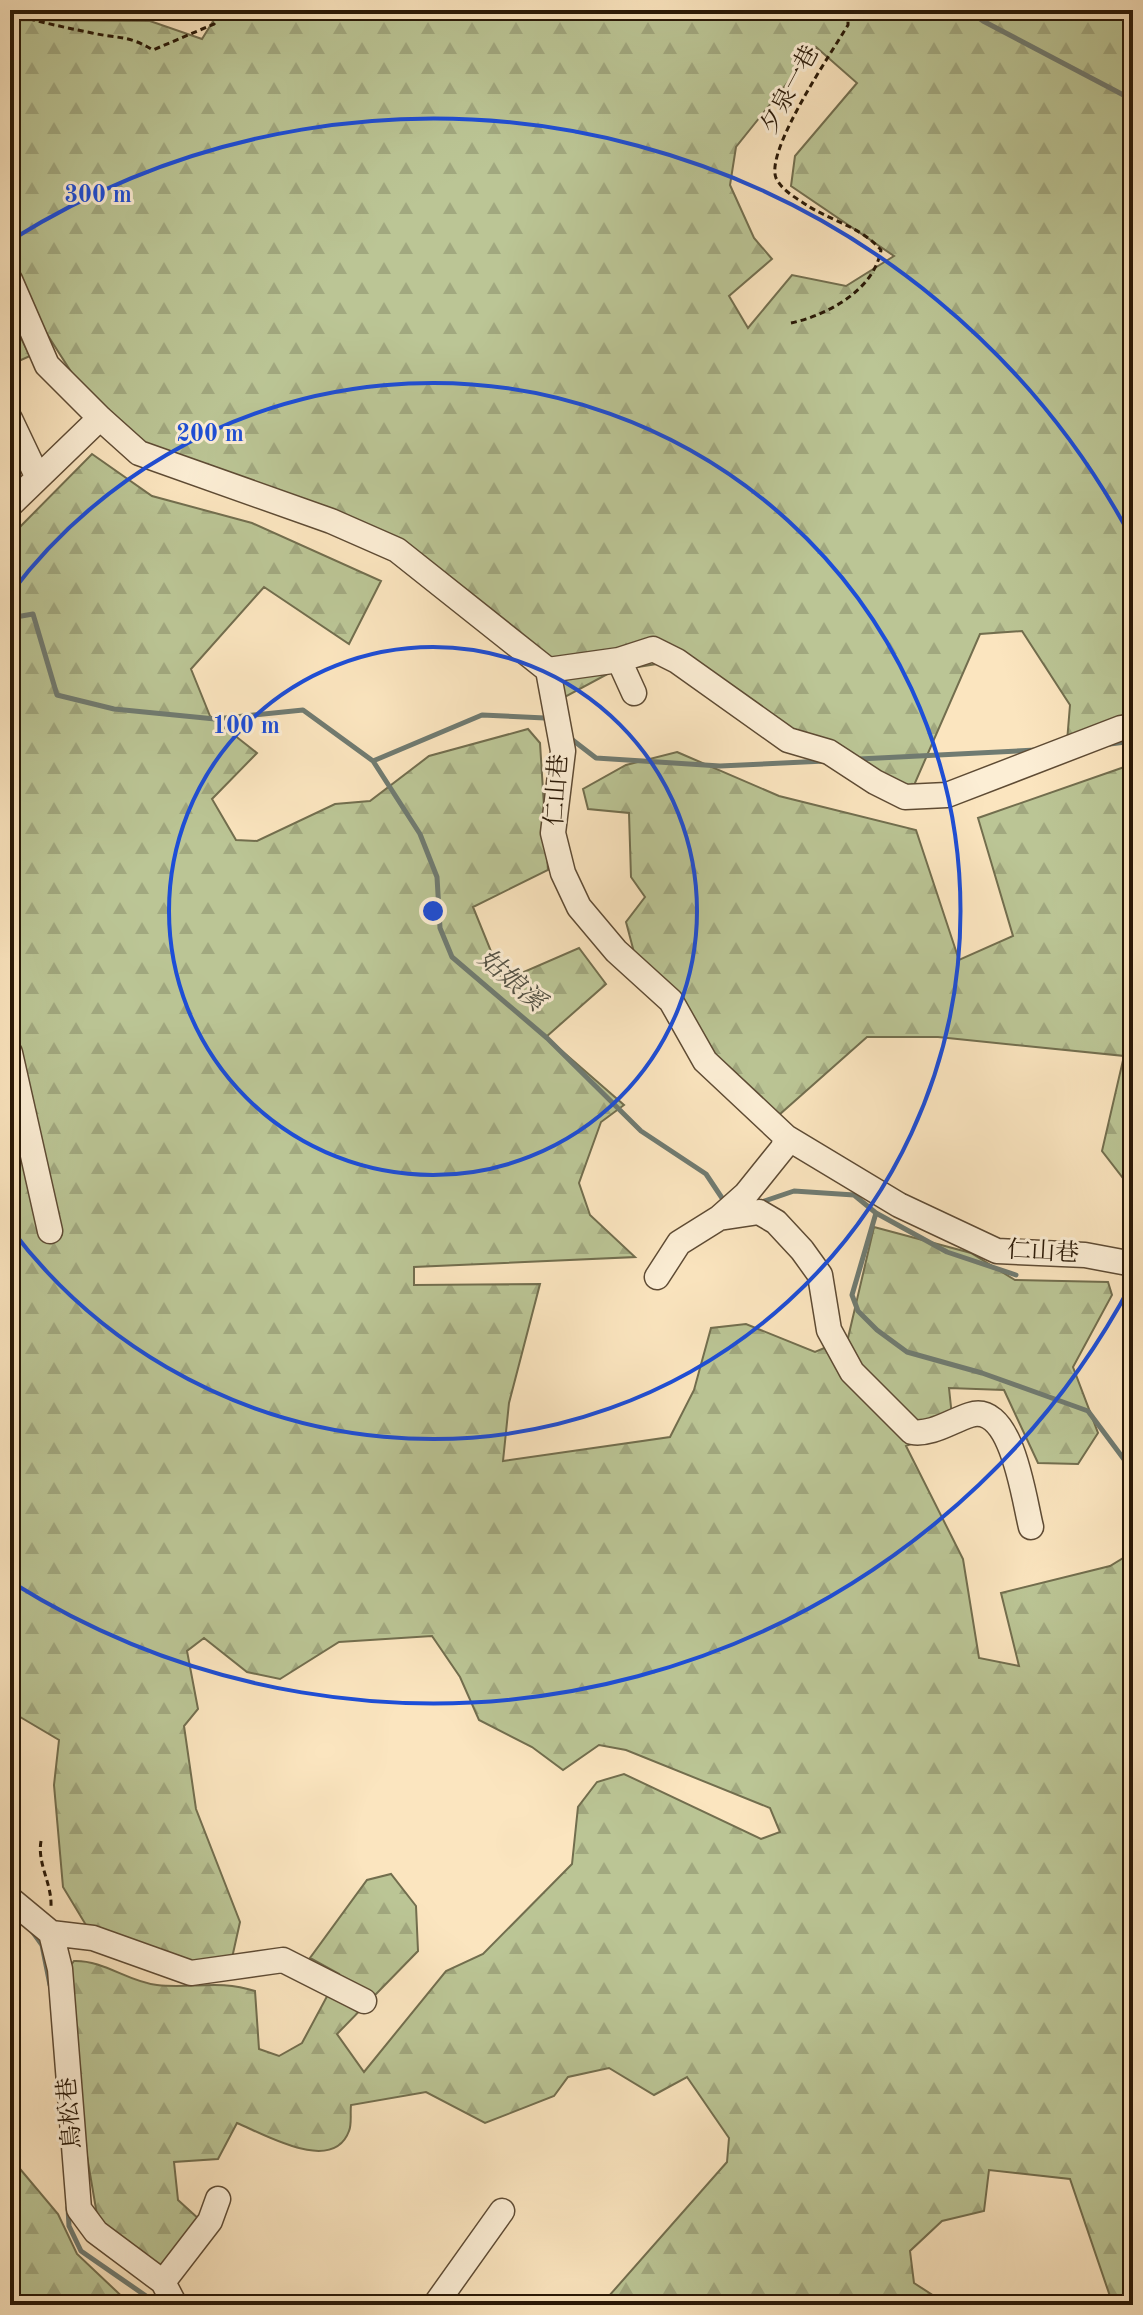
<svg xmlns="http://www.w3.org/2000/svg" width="1143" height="2315" font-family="'Old Standard TT','Noto Serif TC',serif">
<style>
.forest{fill:url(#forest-firs);stroke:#726e4e;stroke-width:2;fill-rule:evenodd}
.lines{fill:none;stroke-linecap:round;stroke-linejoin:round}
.stream{stroke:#707b71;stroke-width:5}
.minor-casing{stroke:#5e4b34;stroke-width:27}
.path{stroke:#291806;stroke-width:3;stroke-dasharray:6 4;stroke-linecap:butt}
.minor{stroke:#fceed5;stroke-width:24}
.ring{fill:none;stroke:#1d4ed8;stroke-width:4}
.labels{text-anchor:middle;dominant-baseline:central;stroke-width:6;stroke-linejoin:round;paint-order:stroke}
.street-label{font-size:24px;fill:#291806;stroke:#fceed5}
.water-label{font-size:26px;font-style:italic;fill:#535245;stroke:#fceed5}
.centre{fill:#1d4ed8;stroke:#fceed5;stroke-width:4}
.ring-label{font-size:24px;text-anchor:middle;font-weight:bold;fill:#1d4ed8;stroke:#fceed5;stroke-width:6;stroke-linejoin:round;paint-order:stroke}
</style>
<defs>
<pattern id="forest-firs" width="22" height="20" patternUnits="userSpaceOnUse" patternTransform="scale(2)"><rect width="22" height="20" fill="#bbc595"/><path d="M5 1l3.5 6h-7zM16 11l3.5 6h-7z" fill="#a1a87f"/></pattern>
</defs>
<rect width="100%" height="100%" fill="#fbe5bf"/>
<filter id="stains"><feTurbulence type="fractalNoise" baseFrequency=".0025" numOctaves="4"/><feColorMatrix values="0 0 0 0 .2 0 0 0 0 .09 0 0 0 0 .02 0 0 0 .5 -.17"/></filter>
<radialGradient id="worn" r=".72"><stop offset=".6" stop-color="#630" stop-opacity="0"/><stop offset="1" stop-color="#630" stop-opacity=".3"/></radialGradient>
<path class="forest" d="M220 10H1133V734L1066 754 1070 705 1022 631 980 634 908 799 783 746 663 663 613 671 563 698 545 670 347 529 156 456 86 395 29 306 10 248V20L150 21 202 39ZM816 47 857 83 795 156 791 186 894 256 846 286 792 275 748 328 729 296 772 259 754 238 730 185 736 147Z
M10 316 30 356 10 365Z
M92 454 152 496 252 523 381 581 349 644 264 587 191 669 210 716 257 753 212 799 236 840 257 841 335 804 370 801 429 756 528 729 540 743 548 870 473 907 503 981 579 948 606 984 546 1037 624 1105 601 1122 579 1183 590 1215 635 1257 414 1267V1285L540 1284 509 1403 503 1461 670 1437 694 1390 711 1328 746 1324 815 1352 848 1338 874 1227 971 1253 1015 1280 1108 1282 1112 1295 1073 1367 1098 1433 1078 1464 1038 1463 1004 1390 949 1388 953 1426 906 1446 963 1559 979 1658 1019 1666 1001 1593 1110 1566 1133 1552V2305H1113L1070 2179 989 2170 984 2211 942 2221 910 2251 914 2283 948 2305H601L727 2162 729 2138 687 2077 654 2095 609 2068 568 2077 554 2096 485 2123 426 2092 351 2105C350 2113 352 2124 349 2131 333 2175 264 2134 237 2123L218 2159 174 2162 178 2200 201 2221 163 2280 117 2246 97 2215 78 2103 68 1969 74 1961C104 1960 128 1982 157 1985 192 1989 219 1979 255 1991L259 2049 279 2056 302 2043 339 1974 310 1958 367 1880 391 1874 416 1906 418 1951 337 2034 364 2072 446 1971 483 1954 572 1864 578 1807 597 1782 624 1774 761 1839 780 1832 770 1808 626 1750 599 1745 563 1770 532 1747 479 1720 460 1677 432 1636 339 1642 280 1679 247 1672 204 1638 187 1651 198 1709 184 1726 196 1809 240 1922 232 1958 201 1970 98 1945 63 1887 54 1785 59 1740 10 1711V537Z
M677 752 779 796 916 830 959 960 1013 936 978 818 1133 764V1191L1102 1151 1124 1056 938 1037H867L771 1122 640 975 626 922 645 897 631 877 629 813 588 809 583 789 626 765Z
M10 2157 58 2214 77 2254 131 2305H10Z"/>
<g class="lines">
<path class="stream" d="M967 10 983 21 1133 100
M10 618 33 614 57 695 114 709 215 719 303 710 373 761 420 834 437 877 440 928 452 957 547 1038 641 1131 706 1174 726 1204
M570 738 596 758 720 766 825 761
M1110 744 1133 741
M859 759 1036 750
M373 761 482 715 545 718 550 722
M759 1203 794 1191 854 1195 876 1213 947 1252 1016 1275
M876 1213 852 1295 858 1311 877 1330 907 1352 982 1373 1088 1411 1126 1462 1133 1476
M32 1931 42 1945 50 1985
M68 2207 69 2226 81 2251 159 2305"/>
<g class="minor-casing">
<path id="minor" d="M10 280 47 365 100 418 139 453 331 521 397 550 548 670 563 751 553 833 563 873 579 907 616 951 671 1001 705 1061 786 1137 899 1205 997 1251 1085 1255 1133 1264
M10 419 38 478
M10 505 100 418
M619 660 634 693
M548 670 619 660 653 649 677 661 788 740 829 752 875 782 905 797 947 795 1121 728 1133 726
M10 1053 50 1231
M719 1218 759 1212 776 1222 802 1250 820 1275 829 1330 852 1372 912 1432C932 1435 951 1421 970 1415 1012 1401 1024 1500 1031 1527
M657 1277 679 1243 719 1218 746 1194 783 1148 786 1137
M10 1899 51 1933 60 1969 79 2209 96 2232 163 2282 175 2305
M51 1933 93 1938 191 1973 283 1960 364 2001
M163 2282 210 2221 218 2199
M435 2305 502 2211"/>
</g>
<path class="path" d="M10 13C37 22 64 27 92 33 120 39 128 35 153 50L214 24 219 18 217 10
M791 323C828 315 874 290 881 250 861 227 834 222 808 206 798 199 782 191 776 178 765 150 832 52 848 25V10
M41 1841C37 1864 52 1883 51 1907"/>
<use href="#minor" class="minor"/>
</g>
<g class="ring">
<circle cx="433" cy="911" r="264"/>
<path d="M11 593A528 528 0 1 1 11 1229"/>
<path d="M1132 1283A792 792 0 0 1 13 1583M13 239A792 792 0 0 1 1132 539"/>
</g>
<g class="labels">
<g class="street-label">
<text transform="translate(791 90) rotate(-62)">夕泉一巷</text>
<text transform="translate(558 790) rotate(-86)">仁山巷</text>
<text transform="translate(1043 1253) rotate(3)">仁山巷</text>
<text transform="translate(71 2113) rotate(-95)">鳥松巷</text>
</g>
<g class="water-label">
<text transform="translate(511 981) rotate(41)">姑娘溪</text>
</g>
</g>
<circle cx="433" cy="911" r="12" class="centre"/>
<g class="ring-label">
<text x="98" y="202">300 m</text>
<text x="210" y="441">200 m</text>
<text x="246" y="733">100 m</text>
</g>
<rect width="1143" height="2315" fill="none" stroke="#fbe5bf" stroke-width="40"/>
<rect x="12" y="12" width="1119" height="2291" fill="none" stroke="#291806" stroke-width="4"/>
<rect x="20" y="20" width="1103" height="2275" fill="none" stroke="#291806" stroke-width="2"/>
<rect width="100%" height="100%" filter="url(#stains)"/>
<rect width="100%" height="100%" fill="url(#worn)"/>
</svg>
